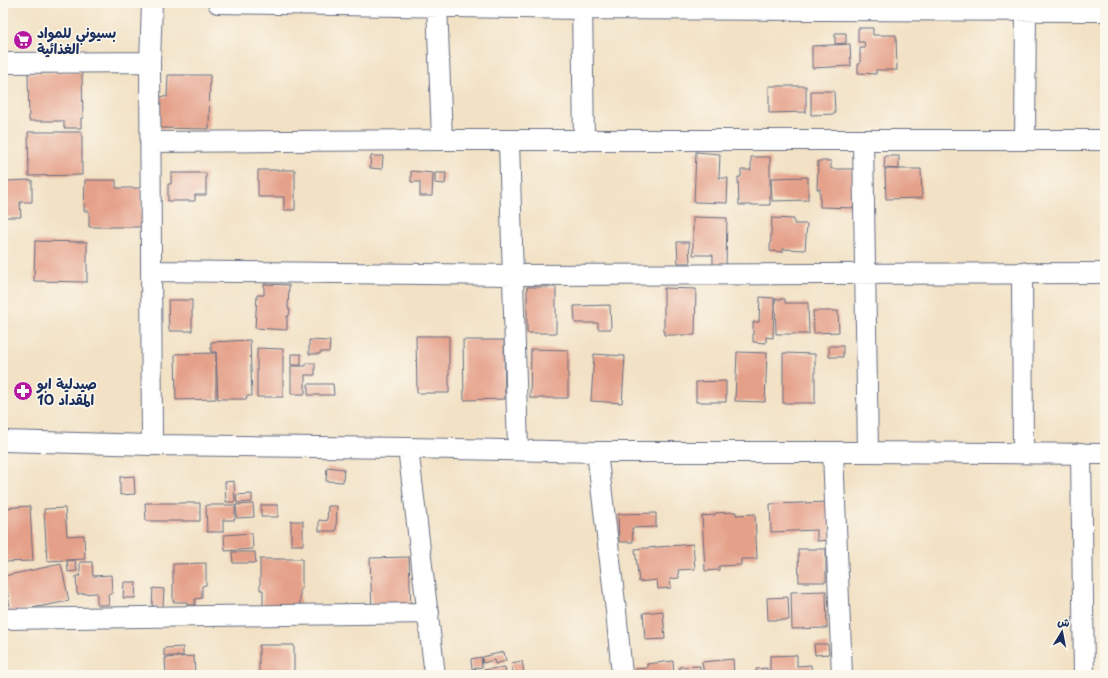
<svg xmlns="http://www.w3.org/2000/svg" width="1108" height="678" font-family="'Playpen Sans','Playpen Sans Arabic',sans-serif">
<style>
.building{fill:#e5a089}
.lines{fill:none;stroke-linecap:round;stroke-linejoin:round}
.minor-casing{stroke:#666d82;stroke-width:22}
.minor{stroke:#fff;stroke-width:20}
.labels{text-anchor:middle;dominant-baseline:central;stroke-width:3.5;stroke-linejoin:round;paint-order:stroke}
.poi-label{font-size:14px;font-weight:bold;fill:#1b2f5e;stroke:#fbf7ec;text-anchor:start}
</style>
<rect width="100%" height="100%" fill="#fbf7ec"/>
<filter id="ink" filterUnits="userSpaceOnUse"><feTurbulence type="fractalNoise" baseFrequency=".025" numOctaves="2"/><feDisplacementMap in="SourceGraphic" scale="8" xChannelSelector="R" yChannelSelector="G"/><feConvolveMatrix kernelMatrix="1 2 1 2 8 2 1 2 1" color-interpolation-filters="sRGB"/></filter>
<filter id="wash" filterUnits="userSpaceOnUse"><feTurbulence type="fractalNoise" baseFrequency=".012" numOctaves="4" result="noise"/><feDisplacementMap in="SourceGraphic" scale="16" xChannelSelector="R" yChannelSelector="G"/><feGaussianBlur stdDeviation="0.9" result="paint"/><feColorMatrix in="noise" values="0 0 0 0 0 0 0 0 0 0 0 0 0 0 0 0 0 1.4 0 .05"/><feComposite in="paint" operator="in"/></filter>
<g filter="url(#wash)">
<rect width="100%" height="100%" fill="#f2e1c4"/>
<g id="blocks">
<path class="building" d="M858 28H873V35H896L897 70H876V74L858 73V64H860V48H865L864 42H858Z
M835 33H846V43L835 44Z
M850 44 851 66 812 68V46Z
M82 72 83 118H81V128H64V121H29L28 73Z
M168 75H210L209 129 160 128 155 96 167 97Z
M769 86H806V112L769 113Z
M811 91H834L835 114 811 115Z
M28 132H82V175L29 176Z
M696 152 720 154 719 178H728L727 203 694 202Z
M371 156H383L382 169 370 168Z
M885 156H899V169L884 168Z
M751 157H770V205H739L738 177H741V170H751Z
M818 161H831V169H856V208L820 207V189H817Z
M885 169H921L922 198 886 199Z
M258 170H295V210H284V197H258Z
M411 171 433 173 432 196H420V182H411Z
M171 173H206V195H195V201H168V184H171Z
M435 173H446L445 184 435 183Z
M808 177V200L772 201 771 178Z
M32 180V202H20L21 217H3V181Z
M85 180H116V188H142V227H89V211H84Z
M693 217 727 218 726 266H713V255H693Z
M772 218 794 219V224H807L805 250 783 249V252L770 251Z
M35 241 87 242V282L34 281Z
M677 242H689L690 263H678Z
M264 284 289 285 288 309H290L289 316H287V330L255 328 257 295H264Z
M527 287H556V333H527Z
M664 288 696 289 695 335H664Z
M760 297 774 298 773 338 766 337V343L753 342V322H759Z
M775 299H785V303H808L809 334H776Z
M168 300H192V331H169Z
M610 305 611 329H598V323H575L574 306Z
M813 311H838L839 332 814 333Z
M416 336H449V393H417Z
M250 340 252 396H246L247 399H218L216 352H211V342Z
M309 340 330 341 329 352H320V354H309Z
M463 340H504L505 399 464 400Z
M829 346H843V357H829Z
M257 348 283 349V397H257Z
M531 349 568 350V398H530Z
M737 352 767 353 765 402 735 401Z
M216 353V399L176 400 175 354Z
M783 353 815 354V403H783Z
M291 354H301V365H291Z
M594 354 625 356 622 403 591 401Z
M306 363H315V375H305V394H291V366H306Z
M726 381V402H696V382Z
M308 384H333L334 395H308Z
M327 467 344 469 343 482 326 481Z
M134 476 135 494 120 495V477Z
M234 481 235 502H226L225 482Z
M252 494V502L237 503 236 495Z
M831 502 832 540 817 541V530L771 532 770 504Z
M145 503H200V521H146Z
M253 504 254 517 237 518 236 505Z
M206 505H235V520H223V532H207Z
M261 505H278V517H261Z
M30 506 33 561 3 562V508Z
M328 506H337L336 531H319V520L327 521Z
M65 508 67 536 84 535 85 559 47 561 44 509Z
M736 512V515L755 514 757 559H741V565L719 566V570L705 571 702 516 715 515V513Z
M656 513V527L632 528 633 542H619L618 514Z
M291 521H303V545H291Z
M252 533 253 549 225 551 224 535Z
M693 544 695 569 678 570 679 578 670 579 671 588 658 589 657 580 639 582 635 549Z
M798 549H826V582H799Z
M232 552H255L256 563H233Z
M409 557 411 611 372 612 370 558Z
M260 559H302V589H300V609H263V590H260Z
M75 560 77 571 68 572 67 561Z
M80 562H92L93 576 111 575 112 594H108L109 605H97V593L77 594 76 576H80Z
M206 563V585L202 586V598L195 599V605H187V602H173V564Z
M61 564 69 601 11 612 4 576Z
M124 582H136L135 598H123Z
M153 588 164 589 163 607 152 606Z
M826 591 827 628 792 629 791 592Z
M788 597 789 620H768L767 598Z
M663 611 665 639 645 640 643 613Z
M814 644H828L829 654 815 655Z
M259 645H294V675H259Z
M183 647V656H164V648Z
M504 652 506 661 495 664 494 660 483 663 482 657Z
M797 655V666L811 665 812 675H770V656Z
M194 656 195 675H166L165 658Z
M481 657 482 667 472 669 471 659Z
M733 659 734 675H704L702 662Z
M522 661 524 672 513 674 511 663Z
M673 661 674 675H636L635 669 647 668V664Z
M700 666V675H680L679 667Z
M505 667 506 675H484L483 670Z
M767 668V675H757L756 669Z
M475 673V674L482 673V675H457V674Z"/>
</g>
</g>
<g filter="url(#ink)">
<use href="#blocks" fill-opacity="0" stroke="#666d82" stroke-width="1"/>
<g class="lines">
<g class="minor-casing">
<path id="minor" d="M152 3 150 62 152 445
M218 3 582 9 1105 11
M437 3 442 140
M582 3 584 141
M3 63 150 62
M1025 140 1026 3
M509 141 518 450
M863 141 868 452
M150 142 442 140H1105
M151 271 513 275 1105 273
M1022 272 1023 453
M3 441 152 445 408 448 597 452H868L1105 454
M408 448 435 675
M597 452 616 611 622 675
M833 452 842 675
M1081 453 1084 675
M3 619 429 613"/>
</g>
<use href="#minor" class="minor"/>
</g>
</g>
<defs>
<g id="supermarket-disc" transform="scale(1)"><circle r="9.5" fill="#b5179e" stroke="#fbf7ec"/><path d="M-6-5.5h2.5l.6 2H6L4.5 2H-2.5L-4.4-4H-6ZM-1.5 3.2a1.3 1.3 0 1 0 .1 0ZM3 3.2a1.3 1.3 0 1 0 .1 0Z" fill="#fff"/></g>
<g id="pharmacy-disc" transform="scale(1)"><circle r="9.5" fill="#b5179e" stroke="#fbf7ec"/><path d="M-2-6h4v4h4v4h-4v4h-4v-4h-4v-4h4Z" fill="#fff"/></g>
</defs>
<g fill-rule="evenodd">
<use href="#supermarket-disc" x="23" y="40"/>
<use href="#pharmacy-disc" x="23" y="391"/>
</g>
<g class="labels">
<g class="poi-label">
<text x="37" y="32">بسيوني للمواد<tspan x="37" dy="16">الغذائية</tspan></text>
<text x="37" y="383">صيدلية ابو<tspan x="37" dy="16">المقداد 10</tspan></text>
</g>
</g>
<rect width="1108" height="678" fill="none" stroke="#fbf7ec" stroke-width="16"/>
<g transform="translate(1062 632) rotate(10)" stroke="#fbf7ec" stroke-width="3" paint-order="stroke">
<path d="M0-3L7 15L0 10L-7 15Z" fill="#1b2f5e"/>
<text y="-6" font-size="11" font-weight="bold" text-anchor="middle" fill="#1b2f5e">ش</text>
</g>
</svg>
